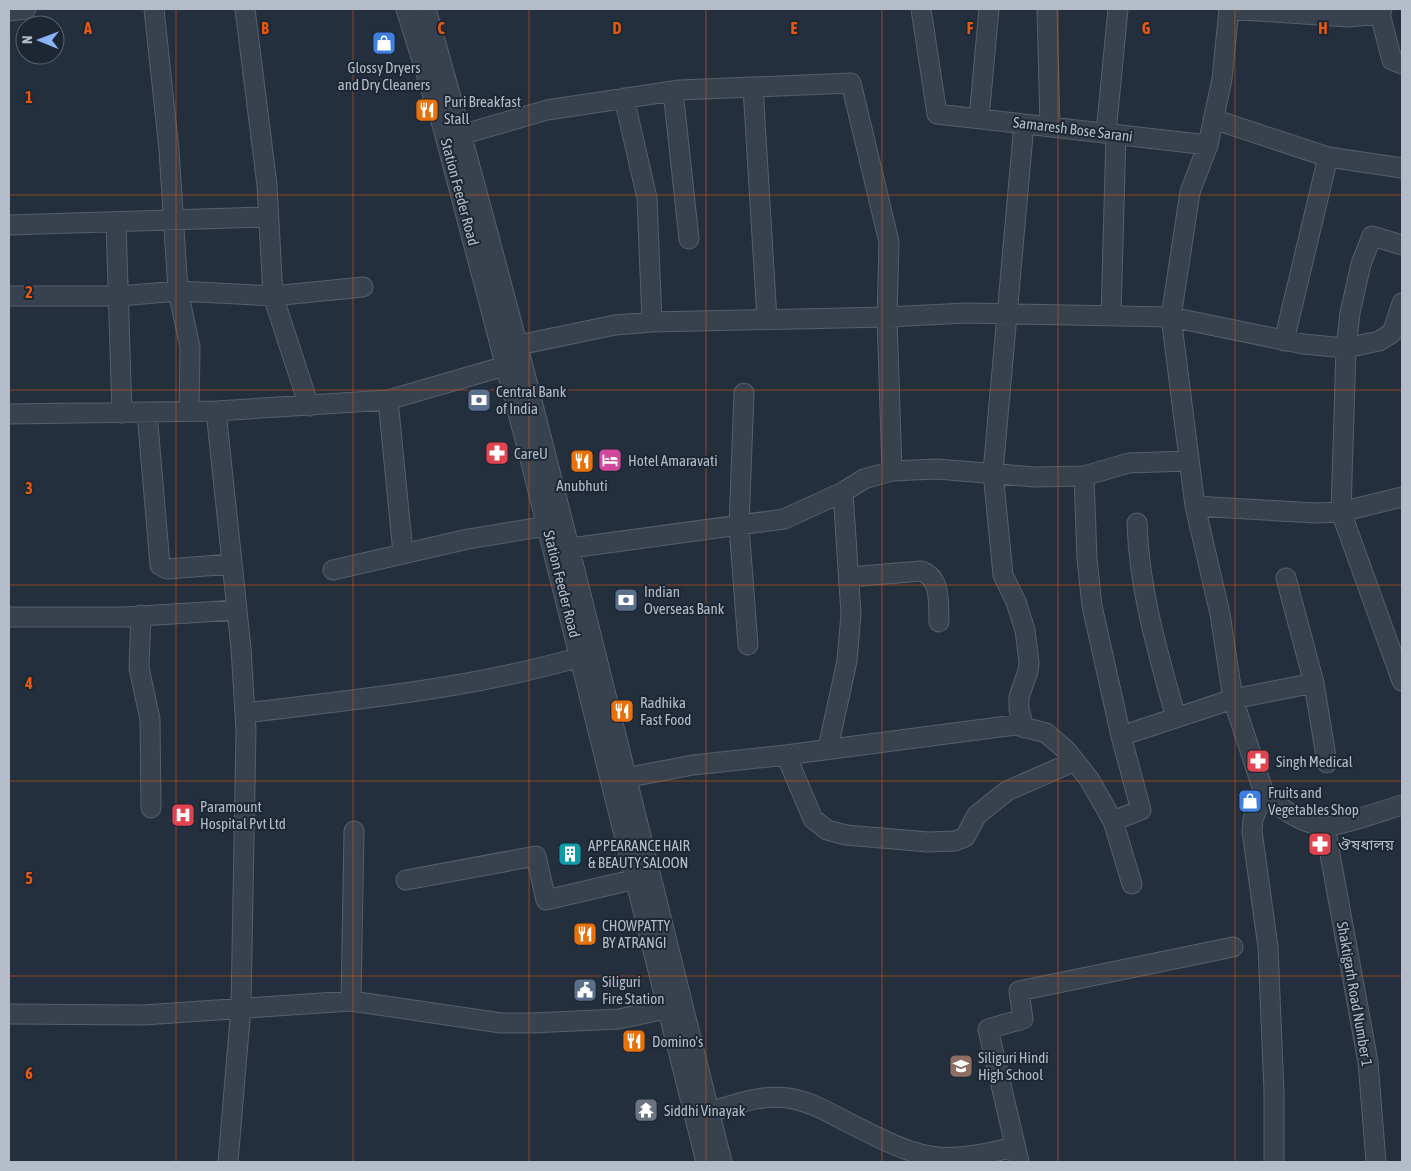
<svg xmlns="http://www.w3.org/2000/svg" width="1411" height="1171" font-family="'Asap Condensed','Noto Sans Bengali',sans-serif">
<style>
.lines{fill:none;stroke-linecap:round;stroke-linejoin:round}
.minor-casing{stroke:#565f6c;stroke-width:21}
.minor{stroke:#38414e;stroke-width:19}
.grid{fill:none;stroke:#e8590c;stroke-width:1;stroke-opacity:0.55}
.labels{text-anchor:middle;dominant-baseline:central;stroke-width:4;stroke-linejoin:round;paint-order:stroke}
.poi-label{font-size:15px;fill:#b4bcc9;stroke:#1d2633;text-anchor:start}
.street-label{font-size:15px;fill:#b4bcc9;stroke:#1d2633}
.grid-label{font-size:16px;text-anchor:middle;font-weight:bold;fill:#e8590c;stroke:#1d2633;stroke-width:4;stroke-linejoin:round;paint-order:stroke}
</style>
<rect width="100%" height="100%" fill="#242f3e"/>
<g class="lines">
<g class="minor-casing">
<path id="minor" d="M154 9 169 150 178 291 190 347 189 411
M245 9 267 185 273 296 309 406
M406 9 443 128 528 451 706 1162
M426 9C535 390 625 778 722 1162
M921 9 937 114 1208 145
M1047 9 1050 127
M1229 9 1222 79 1208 145 1190 192 1171 317 1195 506 1220 614 1233 699 1264 793 1253 819 1252 831 1268 947 1274 1092V1162
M1229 9 1348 17 1380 14 1382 9
M9 11 26 9
M1380 14 1392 60 1402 64
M753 87 767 319
M673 91 689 239
M624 98 647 198 652 322
M979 118 989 9
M1213 119 1328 157 1402 168
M1024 124 993 472 1003 575 1016 602 1025 630 1029 662 1028 671 1019 697V709L1024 728
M1106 133 1118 9
M461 135 547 110 680 90 851 83 889 242 887 317 892 471
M116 222 122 413
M9 225 267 217
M1402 245 1372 236 1361 264 1350 313 1346 348 1341 512 1402 681
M9 296H120L178 291 273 296 363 287
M1111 316 1116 134
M1284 341 1328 157
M504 348 615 325 652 322 887 317 966 313 1171 317 1303 344 1346 348 1379 341 1392 333 1402 303
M744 393 739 526 748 645
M388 400 403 553
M216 411 241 648 246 730 241 1007 228 1162
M147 413 160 565 167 569 232 564
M9 414 216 411 388 400 505 366
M1084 476 1087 559 1092 606 1121 736 1141 810 1113 821
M1195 506 1315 513 1341 512 1402 497
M1137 523C1139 590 1158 653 1176 718
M556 550 784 519 843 492 864 479 892 471 937 469 1035 477 1084 476 1129 463 1187 461
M333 570 468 539 547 526
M850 577 921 571C942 578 938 604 939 622
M1286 578 1314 683 1327 763
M141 615 139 668 150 719 151 808
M9 617H124L237 610
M245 713C359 699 469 689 580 657
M1121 736 1233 699 1314 683
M828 748 847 661 851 614 843 492
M786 755 813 819 827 830 846 835 928 842 955 841 965 837 977 815 1007 791 1075 761
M625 778 693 765 786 755 1015 725 1046 733 1066 750 1089 779 1113 821 1132 884
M1264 793C1279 808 1303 824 1324 826 1334 828 1388 809 1402 805
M1325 827 1368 1062 1376 1162
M406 880 536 856 546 900 636 879
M351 1001 354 831
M9 1014 143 1015 351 1001 501 1023H532L619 1019 679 1006
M709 1112C734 1105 761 1094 788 1098 809 1101 828 1112 847 1122 918 1158 935 1167 1014 1147
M1019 1162 988 1029 1023 1019 1019 991 1233 947"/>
</g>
<use href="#minor" class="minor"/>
</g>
<path class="grid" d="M176 9V1162M353 9V1162M529 9V1162M706 9V1162M882 9V1162M1058 9V1162M1235 9V1162M9 195H1402M9 390H1402M9 585H1402M9 781H1402M9 976H1402"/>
<defs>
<g id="shop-square" transform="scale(1.25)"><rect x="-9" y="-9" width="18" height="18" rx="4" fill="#3f7fe0" stroke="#1d2633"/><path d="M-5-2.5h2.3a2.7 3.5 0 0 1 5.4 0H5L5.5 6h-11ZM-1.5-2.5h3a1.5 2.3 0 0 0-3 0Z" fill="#fff"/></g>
<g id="restaurant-square" transform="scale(1.25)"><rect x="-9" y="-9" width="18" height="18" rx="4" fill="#e8710a" stroke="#1d2633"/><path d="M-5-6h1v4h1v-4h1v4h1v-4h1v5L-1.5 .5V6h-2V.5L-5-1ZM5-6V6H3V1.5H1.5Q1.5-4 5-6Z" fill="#fff"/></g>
<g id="bank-square" transform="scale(1.25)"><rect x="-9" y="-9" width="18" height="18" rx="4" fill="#5c6f8a" stroke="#1d2633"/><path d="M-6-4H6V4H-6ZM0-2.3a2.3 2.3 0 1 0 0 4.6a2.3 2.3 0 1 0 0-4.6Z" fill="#fff"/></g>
<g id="pharmacy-square" transform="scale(1.25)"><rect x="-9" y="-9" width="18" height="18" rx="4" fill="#e0444e" stroke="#1d2633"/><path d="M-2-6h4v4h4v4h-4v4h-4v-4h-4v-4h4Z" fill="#fff"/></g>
<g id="hotel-square" transform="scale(1.25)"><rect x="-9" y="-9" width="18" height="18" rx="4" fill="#d1479c" stroke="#1d2633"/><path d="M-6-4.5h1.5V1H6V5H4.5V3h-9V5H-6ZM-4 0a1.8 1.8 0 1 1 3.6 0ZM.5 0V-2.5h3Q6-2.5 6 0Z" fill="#fff"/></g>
<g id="hospital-square" transform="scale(1.25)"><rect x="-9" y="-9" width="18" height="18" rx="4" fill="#e0444e" stroke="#1d2633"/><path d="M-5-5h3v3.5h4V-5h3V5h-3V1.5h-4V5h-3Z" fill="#fff"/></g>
<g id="building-square" transform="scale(1.25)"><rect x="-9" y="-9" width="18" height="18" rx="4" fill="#0f9aa8" stroke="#1d2633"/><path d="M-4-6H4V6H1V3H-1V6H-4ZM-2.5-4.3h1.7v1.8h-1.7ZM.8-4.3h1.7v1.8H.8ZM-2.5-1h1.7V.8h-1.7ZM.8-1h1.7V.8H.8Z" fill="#fff"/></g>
<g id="civic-square" transform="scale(1.25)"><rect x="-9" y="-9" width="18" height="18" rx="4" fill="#5c6f8a" stroke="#1d2633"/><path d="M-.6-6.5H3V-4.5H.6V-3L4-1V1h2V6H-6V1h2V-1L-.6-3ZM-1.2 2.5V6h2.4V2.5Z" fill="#fff"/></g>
<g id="school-square" transform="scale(1.25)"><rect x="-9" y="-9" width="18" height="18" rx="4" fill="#8d6e63" stroke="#1d2633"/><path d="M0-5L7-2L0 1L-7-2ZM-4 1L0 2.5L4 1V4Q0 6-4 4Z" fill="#fff"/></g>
<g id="temple-square" transform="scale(1.25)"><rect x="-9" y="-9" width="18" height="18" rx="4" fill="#6b7280" stroke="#1d2633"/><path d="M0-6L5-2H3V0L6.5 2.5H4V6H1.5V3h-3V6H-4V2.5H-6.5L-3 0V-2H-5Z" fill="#fff"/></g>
</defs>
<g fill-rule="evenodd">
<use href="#shop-square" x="384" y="43"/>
<use href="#restaurant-square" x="427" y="110"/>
<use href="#bank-square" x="479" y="400"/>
<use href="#pharmacy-square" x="497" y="453"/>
<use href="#hotel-square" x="610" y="460"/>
<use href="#restaurant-square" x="582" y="461"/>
<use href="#bank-square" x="626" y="600"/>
<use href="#restaurant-square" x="622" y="711"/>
<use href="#pharmacy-square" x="1258" y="761"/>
<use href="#shop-square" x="1250" y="801"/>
<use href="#hospital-square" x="183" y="815"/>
<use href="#pharmacy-square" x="1320" y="844"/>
<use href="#building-square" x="570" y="854"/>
<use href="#restaurant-square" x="585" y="934"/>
<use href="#civic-square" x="585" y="990"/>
<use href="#restaurant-square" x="634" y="1041"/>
<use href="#school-square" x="961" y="1066"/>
<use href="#temple-square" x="646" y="1110"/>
</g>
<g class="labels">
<g class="poi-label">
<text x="384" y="67" text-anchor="middle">Glossy Dryers<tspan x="384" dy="17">and Dry Cleaners</tspan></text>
<text x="444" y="101">Puri Breakfast<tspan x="444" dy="17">Stall</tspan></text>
<text x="496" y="391">Central Bank<tspan x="496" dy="17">of India</tspan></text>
<text x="514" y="453">CareU</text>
<text x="628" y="460">Hotel Amaravati</text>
<text x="582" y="485" text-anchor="middle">Anubhuti</text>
<text x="644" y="591">Indian<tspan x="644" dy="17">Overseas Bank</tspan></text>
<text x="640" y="702">Radhika<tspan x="640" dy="17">Fast Food</tspan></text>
<text x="1276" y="761">Singh Medical</text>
<text x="1268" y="792">Fruits and<tspan x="1268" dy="17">Vegetables Shop</tspan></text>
<text x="200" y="806">Paramount<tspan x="200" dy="17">Hospital Pvt Ltd</tspan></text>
<text x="1338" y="844">ঔষধালয়</text>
<text x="588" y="845">APPEARANCE HAIR<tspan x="588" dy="17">&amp; BEAUTY SALOON</tspan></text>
<text x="602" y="925">CHOWPATTY<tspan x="602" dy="17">BY ATRANGI</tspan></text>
<text x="602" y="981">Siliguri<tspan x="602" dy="17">Fire Station</tspan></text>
<text x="652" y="1041">Domino's</text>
<text x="978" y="1057">Siliguri Hindi<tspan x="978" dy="17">High School</tspan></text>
<text x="664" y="1110">Siddhi Vinayak</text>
</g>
<g class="street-label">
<text transform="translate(1073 129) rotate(7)">Samaresh Bose Sarani</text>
<text transform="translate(460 192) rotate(75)">Station Feeder Road</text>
<text transform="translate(562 584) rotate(76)">Station Feeder Road</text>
<text transform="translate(1355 994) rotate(80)">Shaktigarh Road Number 1</text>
</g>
</g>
<g class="grid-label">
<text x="88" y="34">A</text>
<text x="265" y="34">B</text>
<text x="441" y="34">C</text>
<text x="617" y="34">D</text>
<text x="794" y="34">E</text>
<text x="970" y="34">F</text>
<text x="1146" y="34">G</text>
<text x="1323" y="34">H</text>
<text x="29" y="103">1</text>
<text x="29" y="298">2</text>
<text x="29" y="494">3</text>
<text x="29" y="689">4</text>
<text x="29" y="884">5</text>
<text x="29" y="1079">6</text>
</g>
<rect width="1411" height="1171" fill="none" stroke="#b4bcc9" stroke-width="20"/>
<g transform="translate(40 40) rotate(271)"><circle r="24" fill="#1d2633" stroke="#59626f"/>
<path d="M0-4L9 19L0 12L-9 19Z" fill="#8ab4f8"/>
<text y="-8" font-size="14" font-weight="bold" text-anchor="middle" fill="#b4bcc9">N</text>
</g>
</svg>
